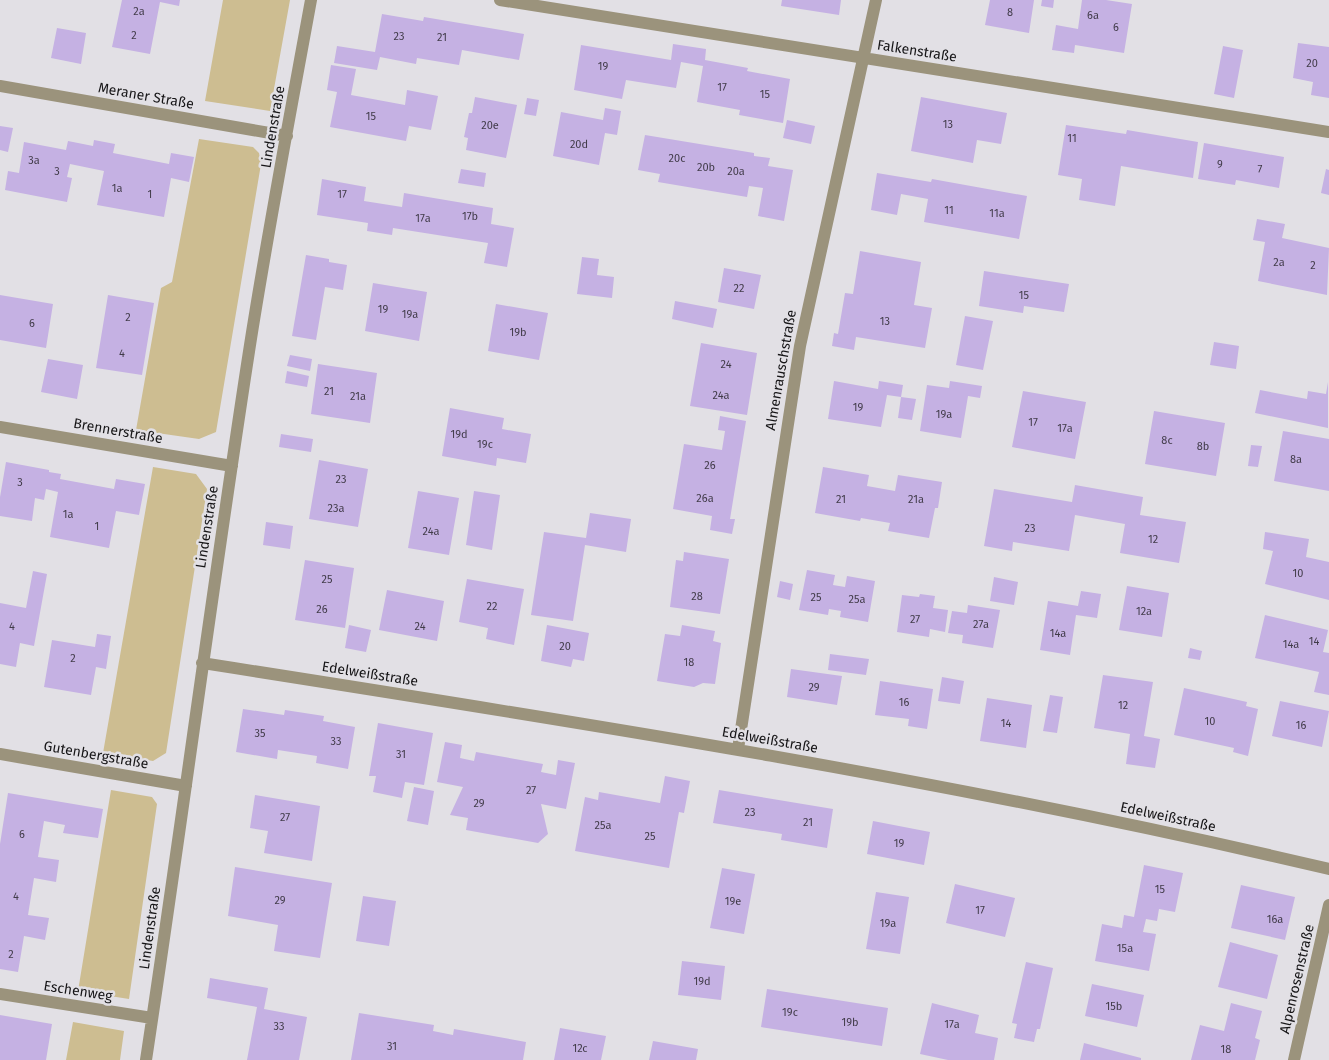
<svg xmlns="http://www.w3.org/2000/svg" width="1329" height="1060" font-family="'Fira Sans',sans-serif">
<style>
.green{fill:#cdbd91}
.building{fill:#c5b1e3}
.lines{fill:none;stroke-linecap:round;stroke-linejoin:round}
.minor{stroke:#9b937c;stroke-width:12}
.labels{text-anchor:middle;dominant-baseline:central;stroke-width:5;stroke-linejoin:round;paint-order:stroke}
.number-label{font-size:11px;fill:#423c4a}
.street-label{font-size:14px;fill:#161517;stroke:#e2e0e5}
</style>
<rect width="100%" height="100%" fill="#e2e0e5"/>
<path class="green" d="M223 0H290L270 111 205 101Z
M199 139 253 147 259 153 261 164 216 432 199 439 136 430 161 288 172 282Z
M153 467 196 474 207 489 166 753 153 761 103 753Z
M111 790 152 797 157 804 129 999 78 991Z
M73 1022 124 1031 120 1060H66Z"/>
<path class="building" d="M122 0H180L179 6 160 2 150 54 112 47Z
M782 0H841L839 15 781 6Z
M990 0H1034L1029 33 985 25Z
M1042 0H1054L1053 8 1041 6Z
M1082 0H1106L1132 4 1124 53 1075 45 1074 53 1052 50 1056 25 1078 29Z
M382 14 423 21 424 17 524 34 519 60 462 50 459 65 417 58 416 64 380 57 377 70 334 63 337 46 375 52Z
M57 28 86 33 81 64 51 58Z
M1298 43 1329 47V98L1311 95 1313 82 1293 78Z
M673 44 706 49 705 60 748 68 747 71 790 79 783 123 739 115 740 110 697 102 703 66 681 62 676 88 626 80 622 99 574 90 581 45 671 60Z
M1223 46 1243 50 1234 98 1214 94Z
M331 65 356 69 351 95 405 105 407 90 438 96 431 130 409 126 406 141 330 127 337 92 327 90Z
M475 97 517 105 506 158 466 150 468 138 464 137 469 113H472Z
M921 97 1007 113 1001 144 977 140 973 163 911 151Z
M527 98 539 100 536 116 524 114Z
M605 108 621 111 617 135 605 133 599 165 553 156 561 112 603 120Z
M787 120 815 126 811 144 783 138Z
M1066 125 1126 134 1127 130 1198 142 1193 178 1121 166 1115 206 1079 200 1082 179 1058 175Z
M0 126 13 128 8 152 0 150Z
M645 135 754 153V156L770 158 768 166 793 170 784 221 758 216 763 188 749 186 747 197 658 182 660 174 638 170Z
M94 140 115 144 113 153 169 164 171 153 194 157 189 182 171 178 164 217 97 205 104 171 70 164 67 177 72 178 67 202 5 190 8 171 19 173 24 142 66 150 68 141 93 146Z
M1204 143 1284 157 1279 188 1236 180 1235 185 1198 179Z
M461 169 486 173 484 187 458 183Z
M1326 169 1329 170V195L1321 193Z
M877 173 931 182 932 179 1027 196 1019 239 924 222 928 199 901 194 897 215 871 210Z
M322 179 366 187 364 201 402 207 404 193 493 208 491 224 514 228 507 267 484 263 488 243 393 228 392 235 367 231 368 223 317 215Z
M1257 219 1285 224 1282 238 1329 248 1327 295 1258 281 1265 242 1253 240Z
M860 251 921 262 914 305 932 308 925 348 856 337 854 350 832 346 834 333 838 334 845 293 853 294Z
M306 255 329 259V262L347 265 343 290 325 287 316 340 292 336Z
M582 257 599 259 597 275 614 277 612 298 577 294Z
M724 268 761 275 754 309 718 302Z
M984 271 1069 284 1064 312 1024 306 1023 313 979 306Z
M373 283 427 292 419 341 365 331Z
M0 295 53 304 46 348 0 340Z
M108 295 154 303 142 375 96 368Z
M675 301 717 309 713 328 672 319Z
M496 304 548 313 539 360 488 351Z
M965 316 993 321 983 370 956 365Z
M1214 342 1239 346 1236 369 1210 365Z
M701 343 757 353 747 415 690 406Z
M290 355 312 359 310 371 287 366Z
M48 359 83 365 77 399 41 392Z
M318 364 377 373 370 423 311 414Z
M287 371 309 376 307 387 285 383Z
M834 381 878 389 879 381 903 385 901 397 887 395 881 427 828 419Z
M950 381 982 386 980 398 968 396 961 438 920 431 927 385 949 388Z
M1328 382V428L1255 413 1260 390 1307 399 1308 391 1326 394Z
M1023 391 1086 402 1075 459 1012 447Z
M901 397 916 399 912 420 898 418Z
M450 408 504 418 502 429 531 434 526 463 497 458 496 466 442 456Z
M1154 411 1225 423 1216 476 1145 464Z
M720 416 746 421 730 519H735L732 534 710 530 712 516 673 509 684 444 722 450 725 431 718 430Z
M1283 431 1329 439V491L1274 481Z
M281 434 313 439 311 452 279 447Z
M1251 445 1262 446 1258 467 1248 466Z
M319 460 368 469 358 527 309 519Z
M6 462 49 470V472L61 474 60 479 114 489 116 479 145 484 139 515 116 511 109 548 50 537 58 492 46 489 44 500 35 498 32 521 0 516V497Z
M823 467 869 475 867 486 895 491 898 475 942 482 938 508H935L929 538 888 531 890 523 861 518 860 521 815 513Z
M1075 485 1143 497 1140 515 1186 522 1179 563 1120 553 1125 524 1075 515 1069 551 1013 542 1012 551 984 546 994 489 1072 502Z
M418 491 459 498 449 555 408 548Z
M474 491 500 495 492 550 466 545Z
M590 513 631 519 626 552 585 545 573 621 531 615 544 532 586 538Z
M266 522 293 526 290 549 263 545Z
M1265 532 1309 539 1306 557 1329 562V600L1265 584 1273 551 1263 549Z
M684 552 729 559 720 614 670 607 676 560 683 561Z
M305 560 354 568 345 628 295 620Z
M807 570 835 575 833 585 845 587 847 576 875 581 868 622 840 617 841 611 829 609 828 615 799 610Z
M33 571 47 574 34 646 20 643 16 667 0 664V603L26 608Z
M994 577 1018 582 1014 605 990 601Z
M467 579 524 589 514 645 486 639 488 628 459 622Z
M780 581 793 584 790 600 777 597Z
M1127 586 1169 593 1162 637 1119 630Z
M387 590 444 601 437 641 379 630Z
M1081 591 1101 594 1097 618 1076 615 1070 655 1040 650 1048 601 1078 606Z
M920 594 935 596 933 608 948 610 945 632 930 629 929 637 897 632 902 595 919 597Z
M968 605 1000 610 993 648 962 643 963 635 948 633 952 611 967 613Z
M1265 615 1328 630 1323 652 1329 653V695L1314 692 1319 672 1255 658Z
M349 625 371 630 366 652 345 648Z
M547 625 589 633 584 661 573 659 571 667 541 661Z
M682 625 715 631 713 641 721 643 715 684 703 683 694 687 657 681 665 634 680 636Z
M97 634 111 636 106 669 96 667 91 695 44 687 52 640 95 647Z
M1190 648 1202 651 1200 660 1188 658Z
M830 654 869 659 866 675 828 670Z
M791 669 842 676 837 705 787 697Z
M1103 675 1153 682 1144 736 1160 739 1155 768 1126 764 1130 734 1094 728Z
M942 677 964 681 960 704 938 701Z
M880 681 933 689 927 729 908 726 909 719 875 715Z
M1184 688 1247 702 1246 706 1258 709 1248 756 1233 752 1234 748 1174 735Z
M1050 695 1063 697 1057 733 1043 731Z
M987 698 1032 705 1026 748 980 741Z
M1280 701 1329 711 1322 747 1272 736Z
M243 709 284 715 285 710 324 716 323 721 355 727 348 769 316 763 317 756 278 750 277 759 236 752Z
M378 723 433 733 424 785 405 782 402 798 373 792 376 776H369Z
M445 742 462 745 460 758 474 761 476 752 543 764 541 772 556 775 558 760 575 763 566 809 541 804 548 834 538 843 466 830 468 818 450 815 463 787 437 782Z
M665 776 690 781 684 813 679 812 669 868 575 851 585 797 598 800 599 792 660 803Z
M414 787 434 791 428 825 407 821Z
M719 790 833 809 827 848 781 840 782 834 713 823Z
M8 793 103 809 98 838 63 833 65 825 44 821 38 857 59 860 56 882 34 878 28 915 49 918 45 940 24 936 18 972 0 969V844Z
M255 795 320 806 312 861 264 853 268 831 250 828Z
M873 821 930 832 924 865 867 854Z
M1144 865 1183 873 1175 912 1159 909 1157 921 1146 919 1143 932 1156 934 1149 971 1095 961 1102 924 1122 928 1124 915 1134 917Z
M235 867 332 883 320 958 274 951 278 925 228 916Z
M722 868 755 874 744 934 710 928Z
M955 884 1015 898 1005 937 946 923Z
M1241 885 1295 897 1285 940 1231 928Z
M876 892 909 897 900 954 866 949Z
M363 896 396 901 389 946 356 941Z
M1230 942 1278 955 1267 999 1218 987Z
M682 961 725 966 721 1000 678 995Z
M1026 962 1053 968 1040 1029H1037L1034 1042 1014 1038 1017 1024 1012 1023Z
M210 978 268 988 264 1009 307 1017 299 1060H247L257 1007 207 998Z
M1092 984 1144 995 1137 1027 1085 1016Z
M767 989 888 1008 882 1046 761 1027Z
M932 1003 979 1015 975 1033 998 1038 994 1060H948L920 1054Z
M1231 1003 1262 1011 1255 1038 1260 1040 1255 1060H1191L1200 1025 1224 1031Z
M359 1013 434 1025 433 1031 453 1035 454 1029 526 1042 523 1060H351Z
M0 1015 52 1024 46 1060H0Z
M560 1028 606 1036 601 1060H554Z
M653 1041 698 1049 696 1060H649Z
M1084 1043 1141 1058V1060H1080Z"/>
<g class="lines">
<path class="minor" d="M500 0 1329 132
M0 86 287 136
M0 427 232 466
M202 663C579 722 957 781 1329 869
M738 749 800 346 876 0
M0 754 186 786
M0 994 152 1018
M146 1060C182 822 213 583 250 345 268 230 290 115 311 0
M1294 1060 1329 905"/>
</g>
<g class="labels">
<g class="number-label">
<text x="139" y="11">2a</text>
<text x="1010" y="12">8</text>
<text x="1093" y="15">6a</text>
<text x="1116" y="27">6</text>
<text x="134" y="35">2</text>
<text x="399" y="36">23</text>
<text x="442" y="37">21</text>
<text x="1312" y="63">20</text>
<text x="603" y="66">19</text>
<text x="722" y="87">17</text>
<text x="765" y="94">15</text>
<text x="371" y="116">15</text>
<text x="948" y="124">13</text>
<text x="490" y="125">20e</text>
<text x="1072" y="138">11</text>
<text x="579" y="144">20d</text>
<text x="677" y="158">20c</text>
<text x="34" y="160">3a</text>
<text x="1220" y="164">9</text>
<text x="706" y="167">20b</text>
<text x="1260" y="169">7</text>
<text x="57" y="171">3</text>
<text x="736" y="171">20a</text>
<text x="117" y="188">1a</text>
<text x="150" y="194">1</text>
<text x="342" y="194">17</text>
<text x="949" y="210">11</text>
<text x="997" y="213">11a</text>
<text x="470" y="216">17b</text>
<text x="423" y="218">17a</text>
<text x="1279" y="262">2a</text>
<text x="1313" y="265">2</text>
<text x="739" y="288">22</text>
<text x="1024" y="295">15</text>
<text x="383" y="309">19</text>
<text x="410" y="314">19a</text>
<text x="128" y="317">2</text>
<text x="885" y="321">13</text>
<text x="32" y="323">6</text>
<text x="518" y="332">19b</text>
<text x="122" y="353">4</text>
<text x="726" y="364">24</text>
<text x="329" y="391">21</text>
<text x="721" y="395">24a</text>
<text x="358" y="396">21a</text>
<text x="858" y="407">19</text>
<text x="944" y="414">19a</text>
<text x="1033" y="422">17</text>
<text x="1065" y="428">17a</text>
<text x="459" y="434">19d</text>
<text x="1167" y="440">8c</text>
<text x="485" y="444">19c</text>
<text x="1203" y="446">8b</text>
<text x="1296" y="459">8a</text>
<text x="710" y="465">26</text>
<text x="341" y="479">23</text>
<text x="20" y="482">3</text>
<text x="705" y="498">26a</text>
<text x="841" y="499">21</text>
<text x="916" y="499">21a</text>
<text x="336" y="508">23a</text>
<text x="68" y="514">1a</text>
<text x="97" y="526">1</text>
<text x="1030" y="528">23</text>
<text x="431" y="531">24a</text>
<text x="1153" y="539">12</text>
<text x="1298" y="573">10</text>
<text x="327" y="579">25</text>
<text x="697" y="596">28</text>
<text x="816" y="597">25</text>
<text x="857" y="599">25a</text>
<text x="492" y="606">22</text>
<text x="322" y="609">26</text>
<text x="1144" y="611">12a</text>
<text x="915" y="619">27</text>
<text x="981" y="624">27a</text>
<text x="12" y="626">4</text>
<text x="420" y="626">24</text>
<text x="1058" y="633">14a</text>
<text x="1314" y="641">14</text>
<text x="1291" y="644">14a</text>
<text x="565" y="646">20</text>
<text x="73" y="658">2</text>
<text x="689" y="662">18</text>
<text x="814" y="687">29</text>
<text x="904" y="702">16</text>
<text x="1123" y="705">12</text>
<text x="1210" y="721">10</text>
<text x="1006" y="723">14</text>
<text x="1301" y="725">16</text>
<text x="260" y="733">35</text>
<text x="336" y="741">33</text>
<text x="401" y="754">31</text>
<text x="531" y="790">27</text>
<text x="479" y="803">29</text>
<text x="750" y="812">23</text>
<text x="285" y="817">27</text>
<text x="808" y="822">21</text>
<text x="603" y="825">25a</text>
<text x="22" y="834">6</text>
<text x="650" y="836">25</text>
<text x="899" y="843">19</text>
<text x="1160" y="889">15</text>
<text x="16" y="896">4</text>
<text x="280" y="900">29</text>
<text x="733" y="901">19e</text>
<text x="980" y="910">17</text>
<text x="1275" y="919">16a</text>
<text x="888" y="923">19a</text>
<text x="1125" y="948">15a</text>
<text x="11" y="954">2</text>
<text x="702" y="981">19d</text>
<text x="1114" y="1006">15b</text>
<text x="790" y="1012">19c</text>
<text x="850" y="1022">19b</text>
<text x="952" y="1024">17a</text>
<text x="279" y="1026">33</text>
<text x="392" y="1046">31</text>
<text x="580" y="1048">12c</text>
<text x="1226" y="1049">18</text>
</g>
<g class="street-label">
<text transform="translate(917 51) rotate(9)">Falkenstraße</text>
<text transform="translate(146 96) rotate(10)">Meraner Straße</text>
<text transform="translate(273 127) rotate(-80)">Lindenstraße</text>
<text transform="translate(781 370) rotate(-80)">Almenrauschstraße</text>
<text transform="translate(118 431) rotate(10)">Brennerstraße</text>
<text transform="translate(207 527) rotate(-81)">Lindenstraße</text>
<text transform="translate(370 674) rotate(9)">Edelweißstraße</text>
<text transform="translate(770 740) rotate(10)">Edelweißstraße</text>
<text transform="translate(96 755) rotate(10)">Gutenbergstraße</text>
<text transform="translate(1168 817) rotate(12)">Edelweißstraße</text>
<text transform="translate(150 928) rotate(-82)">Lindenstraße</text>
<text transform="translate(1297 979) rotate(-77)">Alpenrosenstraße</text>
<text transform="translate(78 991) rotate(9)">Eschenweg</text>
</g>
</g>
</svg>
